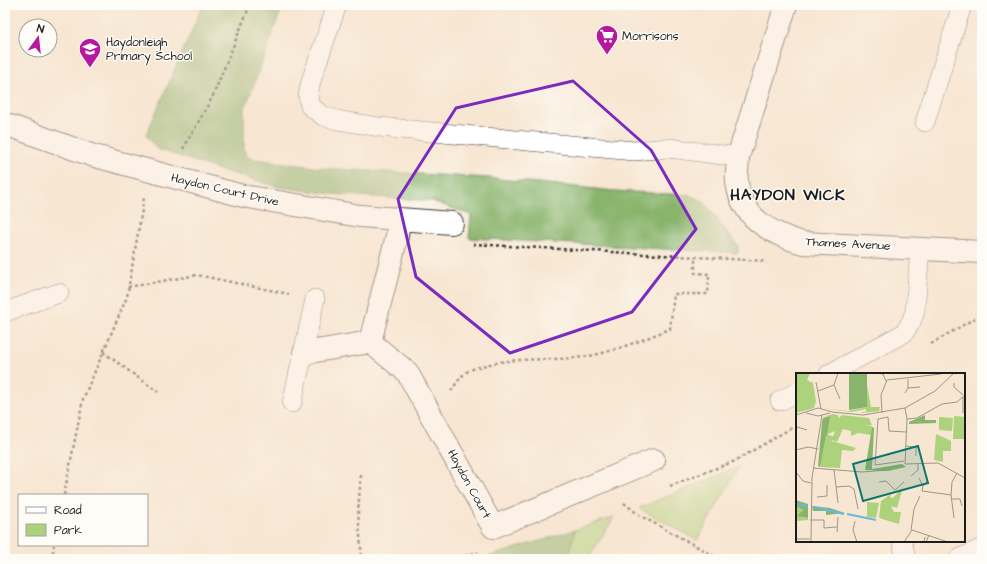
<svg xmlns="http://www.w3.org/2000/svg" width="987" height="564" font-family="'Architects Daughter',sans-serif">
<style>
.green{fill:#acd27c;stroke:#64774c}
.forest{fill:#89b46c;stroke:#526844}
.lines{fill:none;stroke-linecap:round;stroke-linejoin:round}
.lane-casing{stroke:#3d3a37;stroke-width:20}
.street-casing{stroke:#3d3a37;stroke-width:24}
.secondary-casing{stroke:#3d3a37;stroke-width:24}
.path{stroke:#3d3a37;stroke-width:2.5;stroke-dasharray:3 3;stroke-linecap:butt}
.lane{stroke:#fff;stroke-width:19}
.street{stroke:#fff;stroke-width:22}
.secondary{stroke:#fff;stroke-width:22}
.marked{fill:none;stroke:#7b2cbf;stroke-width:3;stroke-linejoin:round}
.labels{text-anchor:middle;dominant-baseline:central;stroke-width:3;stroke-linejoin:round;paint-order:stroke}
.poi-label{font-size:12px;fill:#1c1c1c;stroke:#fdfcf7;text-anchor:start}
.street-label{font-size:12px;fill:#1c1c1c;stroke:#fdfcf7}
.district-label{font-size:16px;font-weight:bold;letter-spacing:1px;fill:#1c1c1c;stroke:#fdfcf7}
.inset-river{fill:none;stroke:#69b7e3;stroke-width:2}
.inset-road{fill:none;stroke:#9f9589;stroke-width:1}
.view{fill:#0f766e;fill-opacity:0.15;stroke:#0f766e;stroke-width:2}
.inset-edge{fill:none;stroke:#1c1c1c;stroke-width:2}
</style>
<rect width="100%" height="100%" fill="#fdfcf7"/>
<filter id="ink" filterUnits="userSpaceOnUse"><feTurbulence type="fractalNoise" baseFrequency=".025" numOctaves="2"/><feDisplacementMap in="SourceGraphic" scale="8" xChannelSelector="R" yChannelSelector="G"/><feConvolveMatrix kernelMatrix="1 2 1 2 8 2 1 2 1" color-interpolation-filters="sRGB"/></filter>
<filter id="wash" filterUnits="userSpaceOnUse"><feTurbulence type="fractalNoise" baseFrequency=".012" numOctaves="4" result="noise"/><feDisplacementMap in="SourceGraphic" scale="16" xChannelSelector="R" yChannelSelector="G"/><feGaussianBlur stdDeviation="0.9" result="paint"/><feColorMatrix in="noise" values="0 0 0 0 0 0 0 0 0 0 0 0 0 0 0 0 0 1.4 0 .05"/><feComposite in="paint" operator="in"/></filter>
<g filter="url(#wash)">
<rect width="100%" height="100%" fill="#f7e6d1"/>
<path class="green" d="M739 467 697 540 639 508Z
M614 517 588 559H565L568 555 575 530Z"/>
<path class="forest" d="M203 5H283L244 111V150L248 158 320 168 489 178 615 191 688 195 703 201 738 246V253L469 238 471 215 432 201 333 194 279 187 220 170 157 149 146 135Z
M575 530 568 555 565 559H481Z"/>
</g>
<g filter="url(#ink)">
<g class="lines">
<g class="lane-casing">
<path id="lane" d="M337 5 311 81 308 96 310 106 323 116 337 120 379 127 634 151 669 148 738 157
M925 122 962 5
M5 312 59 293
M829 374 904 333 911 322 915 311 920 249
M780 401 797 392
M292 403 315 299
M902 541 906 559
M959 559 982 548"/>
</g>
<g class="street-casing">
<path id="street" d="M5 124 91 155 243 196 360 216 452 223
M370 342 397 236 399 219
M304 353 370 342 407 372 493 527 654 460"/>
</g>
<g class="secondary-casing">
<path id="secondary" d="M786 5 738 157C738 165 736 174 737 182 741 218 771 234 803 243L982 252"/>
</g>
<path class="path" d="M183 149 212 98 250 5
M473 244 765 261
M128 287 197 275 289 294
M931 344 982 314
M103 352 158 392
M451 391C455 385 459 379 464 374 470 369 479 367 486 365 520 356 555 362 589 356 616 351 644 339 670 329L674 294H708L709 274 695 273V256
M361 475 358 512 362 559
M670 486 735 461 793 427
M64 495 83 399 127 297 144 198
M624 503 639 515 720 559
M52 559 54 545
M454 559 478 552"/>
<use href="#lane" class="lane"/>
<use href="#street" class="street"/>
<use href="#secondary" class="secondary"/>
</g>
</g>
<path d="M0 0H987V564H0ZM573 81 651 150 696 229 632 312 510 353 416 277 398 199 456 108Z" fill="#f7e6d1" fill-opacity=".55" fill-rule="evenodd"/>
<path class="marked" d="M573 81 651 150 696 229 632 312 510 353 416 277 398 199 456 108Z"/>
<defs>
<g id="supermarket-pin" transform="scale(1.15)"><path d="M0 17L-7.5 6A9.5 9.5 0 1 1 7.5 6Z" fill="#b5179e" stroke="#fdfcf7"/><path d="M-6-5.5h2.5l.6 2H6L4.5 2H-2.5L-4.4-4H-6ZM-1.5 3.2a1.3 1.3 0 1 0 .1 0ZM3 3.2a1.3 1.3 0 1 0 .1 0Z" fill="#fff"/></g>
<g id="school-pin" transform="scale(1.15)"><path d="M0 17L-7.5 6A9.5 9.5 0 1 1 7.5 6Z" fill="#b5179e" stroke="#fdfcf7"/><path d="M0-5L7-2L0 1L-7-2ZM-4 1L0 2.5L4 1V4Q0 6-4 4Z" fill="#fff"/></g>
</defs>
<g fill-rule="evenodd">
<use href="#supermarket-pin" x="607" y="36"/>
<use href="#school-pin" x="90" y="49"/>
</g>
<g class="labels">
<g class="poi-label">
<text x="622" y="36">Morrisons</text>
<text x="106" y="42">Haydonleigh<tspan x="106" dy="14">Primary School</tspan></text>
</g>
<g class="street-label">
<text transform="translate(225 190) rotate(13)">Haydon Court Drive</text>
<text transform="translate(848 244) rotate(3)">Thames Avenue</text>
<text transform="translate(469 484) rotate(61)">Haydon Court</text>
</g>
<g class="district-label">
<text x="788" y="195">HAYDON WICK</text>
</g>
</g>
<g transform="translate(796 373)">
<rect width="169" height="169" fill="#f7e6d1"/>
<path d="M0 0H14L11 7 17 10 20 28 18 35 0 40ZM71 12 75 34H84L83 38 67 40 65 39H70V36L55 39 25 35 52 38 71 34ZM37 41 42 42 43 45 46 42 73 45 76 52 68 53H76L75 62 62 60 55 63V58L47 56 41 69 36 67 39 58 30 62 33 43 27 44ZM158 43 169 44V66H157ZM143 44 157 45 156 58 143 57ZM140 61 155 68V78H147V89L138 87ZM30 63H37L36 68 60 75 57 78 46 77 44 95 24 94ZM107 114 101 135 95 133 98 139H105L103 151 83 145 85 128 95 121 94 124 97 125ZM71 129 83 130 80 145 71 144ZM0 133 6 136 5 144 12 145V147L0 148Z" fill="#acd27c"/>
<path d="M53 0H71V34L53 37ZM129 42V47H140V50L113 51V49ZM34 43 31 62H37L30 63 24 94 22 93 26 49 27 45ZM76 54 78 55 76 96 106 91 110 94 92 98 69 97ZM0 127 12 131V145L1 143 7 137 0 133ZM16 133 34 135 49 140 30 142V138H17Z" fill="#89b46c"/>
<path class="inset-river" d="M0 131 12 133M18 134 48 141M51 141 80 147"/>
<path class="inset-road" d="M81 0 87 1 90 8M20 9 25 36M158 10V14L167 22M38 12 44 26M112 15 124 14M22 18 38 12 42 0M109 20 112 15V6M167 24V40M109 35 111 46 109 91 142 90 169 105M10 40 22 43 34 40M86 40 85 22 91 7 145 1M0 42 22 35 36 39 67 42 109 35 139 18 158 0M111 46 121 45 146 31 161 29 169 22M0 58 1 54 11 57M109 73 120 74V83M0 77 12 74 22 76M108 88 79 92 82 46 92 44 93 58 110 59M17 95 66 99 91 97M38 97 42 130M0 99 7 108 15 110M115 103 122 97V91M123 105 127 113 132 108M83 109 90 108 99 117 108 109M127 113 126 118 155 122 156 109 161 100M40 114 53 113 58 116 62 136M155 122 158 145M21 124 31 123V112M155 126H164L166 133M14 147H28V155L41 154M59 148 57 157 61 169M115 157 118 136 124 123M41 159 42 144M129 164 128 168 130 169 133 162M0 166H14M15 169 16 105 26 42M108 169 116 157 152 169"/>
<path class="view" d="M122 73 132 110 67 128 57 91Z"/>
<rect width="169" height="169" class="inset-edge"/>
</g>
<rect width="987" height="564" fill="none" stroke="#fdfcf7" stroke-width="20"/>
<rect x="18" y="494" width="130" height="52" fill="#fdfcf7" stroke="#a3a29f"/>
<rect x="26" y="507" width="20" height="6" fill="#ffffff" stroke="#a3a29f"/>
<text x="54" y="514" font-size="12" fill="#1c1c1c">Road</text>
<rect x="26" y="524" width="20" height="12" fill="#acd27c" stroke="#a3a29f"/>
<text x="54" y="534" font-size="12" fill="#1c1c1c">Park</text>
<g transform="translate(38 38) rotate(15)"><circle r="19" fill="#fdfcf7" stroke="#a3a29f"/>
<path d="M0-3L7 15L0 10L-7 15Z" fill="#b5179e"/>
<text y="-6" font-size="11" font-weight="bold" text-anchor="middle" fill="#1c1c1c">N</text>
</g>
</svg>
